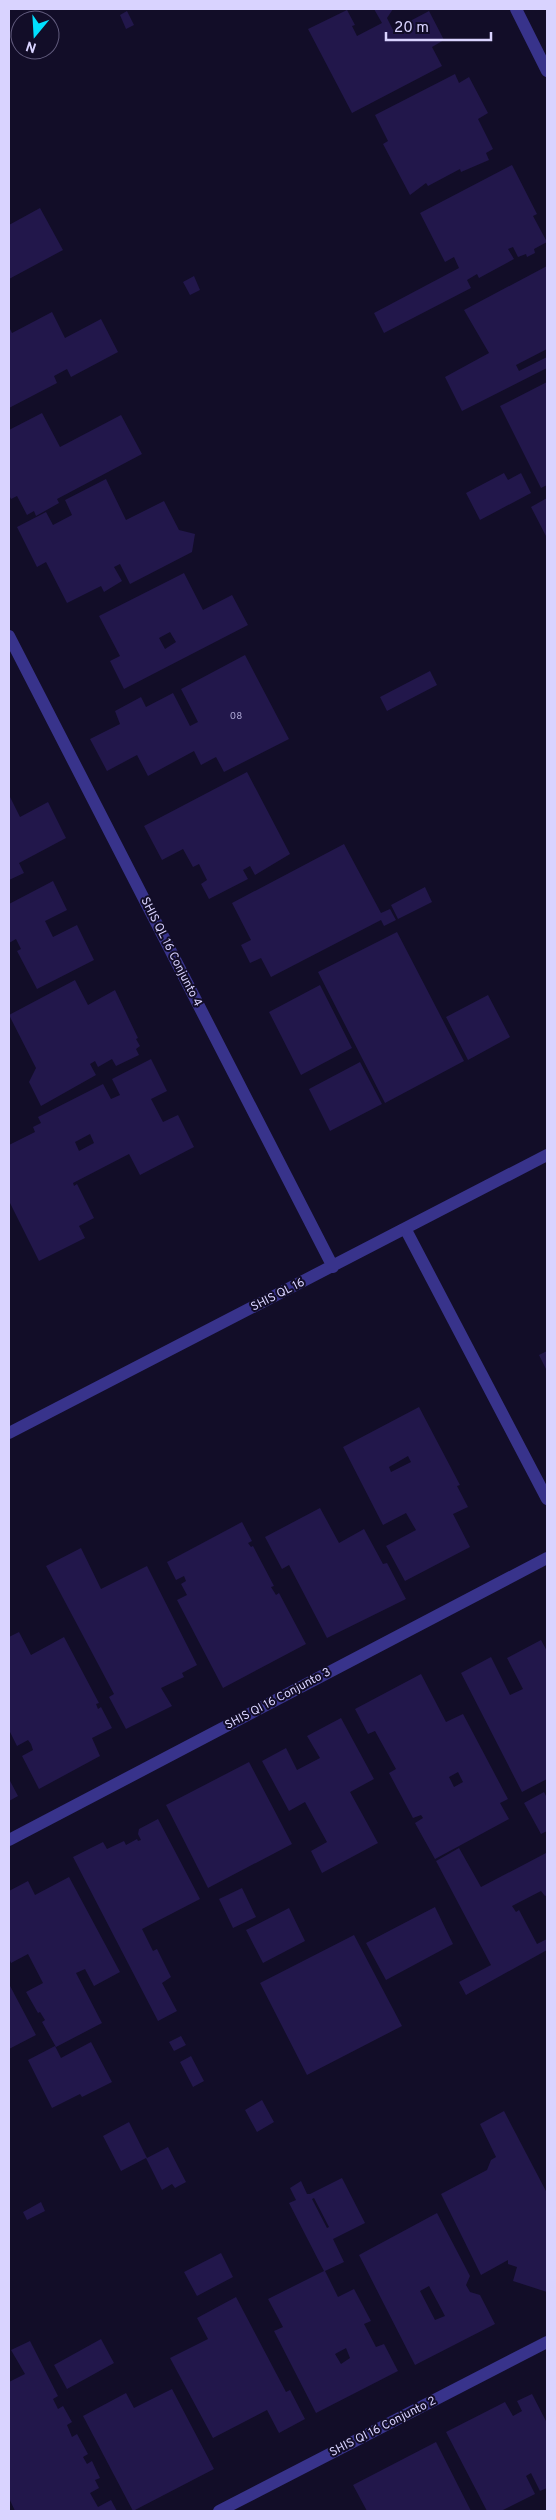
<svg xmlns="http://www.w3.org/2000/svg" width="556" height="2520" font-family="Overpass,sans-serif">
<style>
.building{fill:#22174b;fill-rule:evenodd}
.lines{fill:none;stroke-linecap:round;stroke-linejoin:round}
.minor{stroke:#38338b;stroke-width:12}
.labels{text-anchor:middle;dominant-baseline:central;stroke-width:4;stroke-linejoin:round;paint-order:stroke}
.number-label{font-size:10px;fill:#aba4d2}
.street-label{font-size:12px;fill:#d9d3ff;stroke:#120d28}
</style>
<rect width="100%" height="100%" fill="#120d28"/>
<path class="building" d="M374 9H393L387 18 393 30 429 11 444 40 432 47 442 66 352 113 308 29 347 10 355 25 352 26 357 36 382 23Z
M127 11 134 25 126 29 120 15Z
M455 74 459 83 469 77 488 113 478 119 493 149 486 153 489 160 461 172 460 169 428 186 426 183 410 195 383 144 388 141 375 115Z
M512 165 537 214 533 216 547 242 534 249 535 253 527 257 526 254 518 257 513 247 508 249 514 259 479 278 477 274 467 280 471 288 384 333 374 313 459 268 454 257 445 262 420 213Z
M40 208 63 250 9 279V225Z
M547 266V349L516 365 519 371 547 357V368L462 411 445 377 489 353 464 310Z
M194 276 200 290 190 295 183 282Z
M52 312 65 338 101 319 118 352 71 377 67 369 54 376 57 383 9 408V327L12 333Z
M547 382V485L541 488 500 406Z
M42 413 60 447 121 415 142 454 57 499 59 503 36 516 34 511 27 515 17 496 11 499 9 495V430Z
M504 473 508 480 521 473 531 493 480 520 466 493Z
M106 479 126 520 164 501 179 530 195 534 192 552 130 584 120 564 114 567 122 581 104 592 101 586 67 603 46 562 37 567 17 527 46 512 53 525 72 515 65 500Z
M547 498V538L531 507Z
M184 573 203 610 232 595 248 625 124 689 110 661 120 656 99 616ZM170 632 176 642 165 649 159 638Z
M245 655 289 739 224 772 216 757 201 765 194 751 148 776 137 755 107 771 90 739 120 724 115 711 141 697 146 707 173 693 190 726 198 722 181 689Z
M430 671 437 685 387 711 380 697Z
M247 772 290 854 255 875 250 866 243 870 248 879 209 899 201 884 207 880 199 864 193 867 183 849 162 860 144 826Z
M9 795 20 817 48 802 66 838 19 863 24 873 9 880Z
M344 844 381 913 390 909 396 920 384 926 381 920 271 977 261 958 250 963 241 945 251 940 232 903Z
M53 881 67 910 45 921 53 937 77 925 94 960 37 989 17 951 21 949 16 939 9 943V904Z
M425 887 432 902 398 919 391 905Z
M397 932 464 1061 385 1103 318 972Z
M75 980 88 1005 115 990 138 1038 136 1039 140 1046 136 1049 139 1055 116 1066 112 1059 98 1067 95 1061 90 1064 96 1075 41 1106 29 1082 36 1068 9 1015Z
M320 985 352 1048 301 1075 269 1012Z
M488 995 510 1037 468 1060 446 1017Z
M151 1059 167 1091 151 1099 163 1122 178 1115 194 1147 140 1175 129 1154 73 1183 74 1186 77 1184 94 1218 79 1226 85 1238 39 1261 9 1201V1145L35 1132 33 1127 41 1123 38 1117 103 1084 111 1099 120 1095 112 1079ZM90 1134 94 1143 79 1151 75 1142Z
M360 1062 382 1104 330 1131 309 1089Z
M547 1351V1371L539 1355Z
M419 1407 460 1485 457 1486 468 1507 453 1514 470 1547 405 1581 386 1546 416 1530 406 1513 383 1525 343 1447ZM408 1456 411 1462 391 1472 389 1467Z
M320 1508 339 1543 364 1529 383 1564 387 1563 406 1599 327 1638 289 1565 282 1569 265 1537Z
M242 1522 252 1541 248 1543 251 1547 253 1546 274 1586 271 1587 276 1595 279 1593 306 1644 223 1688 177 1600 187 1595 181 1584 186 1581 184 1576 176 1580 167 1562Z
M81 1548 101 1589 147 1566 197 1665 182 1673 184 1677 161 1688 172 1706 126 1729 109 1697 114 1694 46 1566Z
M19 1632 31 1655 64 1637 99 1703 96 1704 98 1709 101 1707 112 1728 92 1738 100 1756 39 1789 22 1756 33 1750 31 1744 28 1740 17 1746 9 1730V1637Z
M541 1640 547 1651V1779L522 1792 461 1673 491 1657 510 1695 523 1689 507 1658Z
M421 1674 446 1722 463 1714 508 1799 500 1803 509 1819 435 1859 415 1823 423 1818 421 1815 413 1818 389 1773 396 1769 375 1731 368 1734 355 1709ZM458 1772 463 1782 454 1787 449 1777Z
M341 1718 374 1779 350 1792 378 1843 322 1873 311 1851 327 1842 305 1802 289 1811 262 1761 286 1748 297 1770 320 1758 307 1736Z
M249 1762 292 1844 208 1888 166 1805Z
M9 1779 18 1796 9 1801Z
M544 1792 547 1798V1831L541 1834 524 1803Z
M158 1819 200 1899 142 1929 153 1951 157 1949 171 1977 162 1983 177 2011 158 2021 73 1857 103 1842 107 1849 124 1841 126 1845 137 1839 138 1841 141 1840 138 1834 139 1829Z
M459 1848 481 1887 546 1853 547 1856V1895L545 1896 541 1891 512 1906 516 1912 519 1910 537 1944 547 1939V1950L466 1995 459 1982 491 1965 436 1861Z
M69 1877 120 1972 94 1986 85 1969 76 1973 102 2023 56 2047 42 2022 45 2020 40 2012 38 2013 26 1992 43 1983 28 1954 11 1963 9 1958V1891L28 1881 35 1895Z
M242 1888 256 1917 233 1928 219 1899Z
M435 1907 453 1944 386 1980 366 1943Z
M289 1908 305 1941 263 1963 246 1930Z
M354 1935 402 2026 307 2075 260 1983Z
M9 1984 36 2035 9 2049Z
M181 2036 186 2045 174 2051 169 2042Z
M91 2042 112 2082 82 2097 80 2094 52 2108 28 2060 55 2046 61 2058Z
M191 2056 204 2081 193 2087 180 2062Z
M262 2100 274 2122 257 2132 245 2110Z
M504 2111 547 2193V2292L513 2281 517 2267 508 2264V2260L481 2275 441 2194 487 2170 491 2160 496 2157 480 2124Z
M129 2122 147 2158 168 2147 186 2182 175 2188 172 2184 162 2190 146 2158 121 2171 103 2136Z
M342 2178 365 2223 333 2239 344 2262 325 2271 338 2297 354 2289 371 2321 364 2324 376 2347 384 2344 398 2371 316 2413 274 2331 283 2327 268 2299 324 2271 289 2203 296 2200 290 2188 301 2181 307 2194H310ZM314 2198 329 2227 327 2228 312 2199ZM346 2348 350 2358 341 2364 335 2354Z
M41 2202 45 2211 27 2220 23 2212Z
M437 2213 470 2276 466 2285 470 2292 480 2295 495 2324 415 2365 359 2255ZM429 2286 445 2316 435 2320 420 2291Z
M221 2253 233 2277 197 2296 184 2272Z
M236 2297 286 2392 290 2390 305 2419 279 2433 267 2410 213 2438 170 2358 208 2339 197 2318Z
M101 2339 114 2363 67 2389 54 2365Z
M30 2341 58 2396 53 2399 58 2409 63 2406 72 2422 67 2425 72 2437 77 2434 88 2454 83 2457 87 2464 92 2461 100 2478 95 2480 99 2488 90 2493 98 2507 111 2500 117 2511H15L9 2498V2382L25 2374 11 2350Z
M172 2389 214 2469 133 2511 83 2416 126 2393 134 2408Z
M532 2394 547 2423V2488L540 2491 531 2473 526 2476 535 2494 501 2511H487L446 2432 505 2402 513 2416 522 2411 517 2401Z
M436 2442 471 2511H367L353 2485Z"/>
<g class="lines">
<path class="minor" d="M516 9 547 71
M9 636 333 1267
M406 1230 547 1499
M9 1433 547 1155
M9 1840 547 1558
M219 2511 547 2342"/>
</g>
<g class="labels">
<g class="number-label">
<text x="236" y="716">08</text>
</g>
<g class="street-label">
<text transform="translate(171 952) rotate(63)">SHIS QL 16 Conjunto 4</text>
<text transform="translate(278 1295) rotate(-27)">SHIS QL 16</text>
<text transform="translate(278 1699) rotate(-28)">SHIS QI 16 Conjunto 3</text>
<text transform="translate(383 2427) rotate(-27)">SHIS QI 16 Conjunto 2</text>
</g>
</g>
<rect width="556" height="2520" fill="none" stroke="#d9d3ff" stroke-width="20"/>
<g transform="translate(35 35) rotate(198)"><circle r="24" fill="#120d28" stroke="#625c7e"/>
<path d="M0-4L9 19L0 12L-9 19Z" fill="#00e0fe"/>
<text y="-8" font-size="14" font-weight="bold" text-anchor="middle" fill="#d9d3ff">N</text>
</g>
<path d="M386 32v8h105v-8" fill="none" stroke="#d9d3ff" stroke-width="2.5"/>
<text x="394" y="32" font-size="15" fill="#d9d3ff" stroke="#120d28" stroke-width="4" paint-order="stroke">20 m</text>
</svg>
